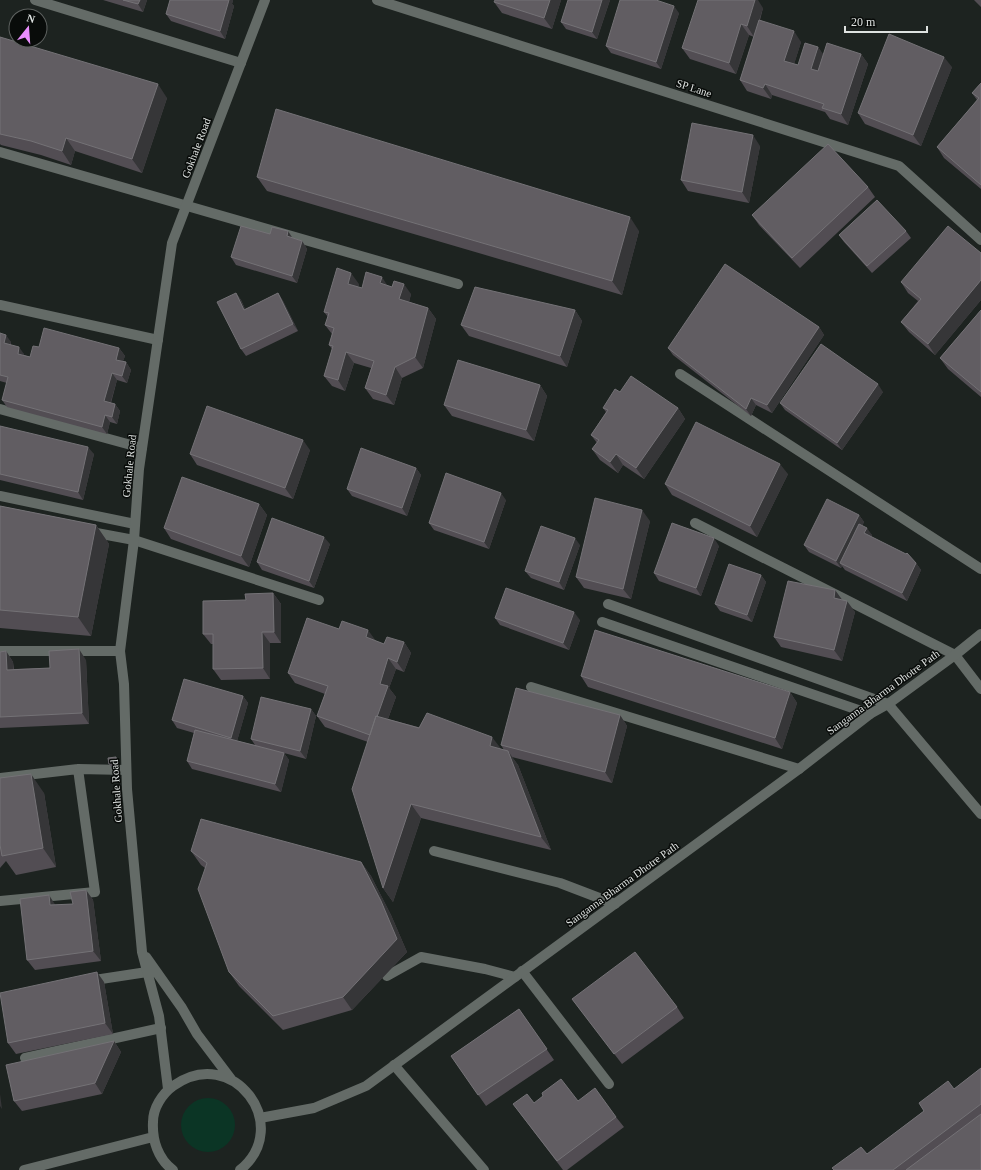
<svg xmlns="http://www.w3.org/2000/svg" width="981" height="1170" font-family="Georgia,serif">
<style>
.green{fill:#0b3525}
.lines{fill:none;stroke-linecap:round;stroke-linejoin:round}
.lane{stroke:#646b67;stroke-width:10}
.street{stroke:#646b67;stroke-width:10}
.secondary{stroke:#646b67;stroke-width:10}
.wall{fill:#524d53}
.shaded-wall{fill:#363638}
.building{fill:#615d62;stroke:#747276}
.labels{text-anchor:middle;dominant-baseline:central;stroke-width:3;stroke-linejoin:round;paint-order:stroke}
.street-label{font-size:11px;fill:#dee2e0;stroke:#090c0a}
</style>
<rect width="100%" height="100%" fill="#1d2320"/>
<path class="green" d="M181 1125a27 27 0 1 1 54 0a27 27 0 1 1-54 0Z"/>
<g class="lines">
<path class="lane" d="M0 409 142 448
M0 496 135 524
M91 532 134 540 319 600
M608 604 888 704 981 814
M602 622 870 714
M0 651H120
M955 655 981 689
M531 687 799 769
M0 778 78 769 126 770
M0 901 95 892 78 769
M387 976 421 957 485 969 515 977
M88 981 147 972
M25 1058 161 1028
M394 1065 484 1170"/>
<path class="street" d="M35 0 241 63
M377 0 899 166 981 240
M0 152 458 284
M0 305 158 340
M680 374 981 569
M695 523 955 655
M434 851 560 883 615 904
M522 971 609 1084"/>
<path class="secondary" d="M146 957 182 1008 197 1034 231 1079
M168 1089 159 1016 142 952 127 789 124 684 120 651 134 540 139 469 172 243 265 0
M260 1118 314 1108 366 1086 799 769 870 714 888 704 955 655 981 634
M24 1170 153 1137
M173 1170C158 1159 152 1140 153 1122 153 1108 162 1094 173 1086 233 1043 294 1126 240 1170"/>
</g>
<path class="wall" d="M103 0H147L143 12Z
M170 0H233L232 4 234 6 225 39 171 21 166 14Z
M561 0 552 29 502 13 494 2Z
M610 0 597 39 566 29 561 22Z
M974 0H981V7Z
M763 8 760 20 801 42 794 64 798 65 818 47 823 55 861 54 868 64 848 125 830 119 825 112 772 95 771 99 747 91 740 80 754 37 749 35 736 74 690 59 682 48Z
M679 13 661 69 611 53 606 46Z
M0 37 167 98 142 173 75 151 71 165 41 155 1 145 0 144Z
M952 67 921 146 865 124 858 113Z
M981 83V189L944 158 937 147 977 100 972 93Z
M760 146 749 203 688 191 681 180Z
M257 177 639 231 622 295 267 191Z
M868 187 875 197 800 268 759 225 752 215Z
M288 231 292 238 302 241 307 249 297 283 236 265 231 257 270 234Z
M906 231 911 238 872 273 844 242 839 235Z
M981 253V300L935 355 909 332 901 322 918 301 908 293 901 282Z
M359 284 358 287 362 288 388 286 411 294 409 302 428 308 436 319 423 368 402 378 394 405 373 399 365 388 371 368 354 363 345 391 332 386 324 376 332 349 329 345 332 334 325 325 328 317 324 312Z
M236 293 241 300 245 309 278 293 283 301 298 331 246 356 241 349Z
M575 310 582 321 567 367 469 336 461 325Z
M981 310V397L948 369 940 358Z
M819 327 824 335 772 413 756 405 751 416 673 355 668 348Z
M0 333 11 342V345L24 354V355L30 357 39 347 119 348 125 356 123 361 126 362 131 370 127 383 117 380 111 403 115 404 120 411 117 424 110 422 107 434 7 407 2 400 7 383 0 381Z
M540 385 547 396 534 441 452 416 444 405Z
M620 392 678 408 685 419 644 479 623 465 618 473 600 460 592 449 597 443 591 435 606 412 603 408Z
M883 392 842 450 785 410 780 403Z
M0 426 94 454 83 500 0 480Z
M310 450 293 499 197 465 190 454Z
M416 468 421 475 407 516 352 496 347 489Z
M788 474 757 537 672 495 665 484Z
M506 500 489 549 434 530 429 523Z
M259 504 267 515 249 567 171 539 164 528Z
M0 506 96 525 109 544 91 636 0 628Z
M859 515 864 522 862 526 872 535 871 537 916 563 921 570 907 601 845 570 842 566 841 568 809 552 804 545Z
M650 521 631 599 584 588 576 577Z
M330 544 314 588 262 570 257 562Z
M580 545 564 590 531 578 525 571Z
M719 546 701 596 659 581 654 573Z
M761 575 766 582 752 622 720 611 715 604Z
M835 590 842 600 855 612 842 661 781 647 774 637Z
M273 593 281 604V643H270V679L221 680 213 669V644H211L203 634 246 600Z
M495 618 580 620 569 650 500 625Z
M339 629 384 644 404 642 411 653 404 672 396 669 389 688 396 697 388 719 504 750 501 745 620 715 627 726 612 783 512 757 518 765 551 850 421 818 393 902 383 888 368 742 325 727 317 716 325 694 295 683 288 673Z
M6 651 13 662 14 669 50 668 86 660 89 724 0 728V652Z
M581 676 790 692 797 703 782 749 588 687Z
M243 696 248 703 237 741 255 745 251 739 311 709 316 716 306 759 284 753 289 760 281 792 192 769 187 761 194 733 177 728 172 720Z
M119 761V767H112L109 764Z
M0 778 44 793 56 867 16 875 6 861 0 868Z
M191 851 361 862 371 876 391 915 407 952 352 1010 283 1030 239 986 229 972 205 868 201 865Z
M86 890 93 900 101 961 35 970 27 960 56 905 73 904Z
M104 982 113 1034 16 1054 8 1043Z
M572 999 677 1007 684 1018 622 1064Z
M519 1009 554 1060 486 1106 451 1056Z
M114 1041 121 1052 102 1094 22 1111 14 1101Z
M981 1068V1170H834L867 1154 924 1111 919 1103 954 1089Z
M578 1101 616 1117 624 1127 567 1170H563L513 1104Z"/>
<path class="shaded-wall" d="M140 0H147L143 12 138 4Z
M228 0H233L232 4 234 6 225 39 220 31Z
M550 0H561L552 29 544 18Z
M602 0H610L597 39 592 32Z
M755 0H758L763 8 754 37 747 26Z
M674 6 679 13 661 69 656 62Z
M741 24 749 35 736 74 729 63Z
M794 31 801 42 792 71 784 61Z
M818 47 826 58 819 80 811 69Z
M861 54 868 64 848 125 841 114Z
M944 57 952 67 921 146 913 135Z
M158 84 167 98 142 173 132 159Z
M765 84 772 95 771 99 763 88Z
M753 135 760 146 749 203 742 192Z
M66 138 75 151 71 165 62 151Z
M630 217 639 231 622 295 612 281Z
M288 231 293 239 287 236Z
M302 241 307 249 297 283 292 276Z
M351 273 359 284 355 294 348 284Z
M382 277 389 288 380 283Z
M981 280V300L935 355 928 344Z
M404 284 411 294 407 310 399 299Z
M236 293 241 300 249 317 244 310Z
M278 293 283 301 298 331 293 324Z
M428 308 436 319 423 368 415 357Z
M575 310 582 321 567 367 560 356Z
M819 327 824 335 772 413 767 405Z
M6 335 11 342 9 350 4 343Z
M19 347 24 354 23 361 18 354Z
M119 348 125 356 121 367 116 360Z
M346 352 354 363 345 391 338 380Z
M126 362 131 370 127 383 122 376Z
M395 367 402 378 394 405 386 395Z
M112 373 117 380 109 408 104 401Z
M878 384 883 392 842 450 837 443Z
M540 385 547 396 534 441 526 430Z
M751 398 756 405 751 416 746 409Z
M115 404 120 411 117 424 112 417Z
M678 408 685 419 644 479 636 468Z
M105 415 110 422 107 434 102 427Z
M303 440 310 450 293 499 285 488Z
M88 447 94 454 83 500 78 492Z
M616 454 623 465 618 473 610 462Z
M780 464 788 474 757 537 750 526Z
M416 468 421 475 407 516 402 508Z
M501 493 506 500 489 549 484 542Z
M259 504 267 515 249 567 241 556Z
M642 510 650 521 631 599 623 589Z
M859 515 864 522 843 564 840 563 842 566 841 568 836 561Z
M96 525 109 544 91 636 78 617Z
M867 528 872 535 869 541 864 533Z
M324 537 330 544 314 588 309 581Z
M575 538 580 545 564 590 559 582Z
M714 538 719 546 701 596 696 588Z
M916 563 921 570 907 601 902 593Z
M761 575 766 582 752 622 747 615Z
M835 590 843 601 834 598Z
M273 593 281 604V643L274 632Z
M847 601 855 612 842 661 834 650Z
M574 612 580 620 569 650 563 643Z
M368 630 376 641 366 637Z
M262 632 270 643V679L263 668Z
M404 642 411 653 404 672 397 662Z
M79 649 86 660 89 724 82 713Z
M6 651 13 662 14 680 7 670Z
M388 658 396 669 389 688 396 697 378 746 371 735 380 684Z
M790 692 797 703 782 749 775 738Z
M243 696 248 703 236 745 231 738Z
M311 709 316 716 306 759 300 751Z
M620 715 627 726 612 783 605 772Z
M492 737 502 750 490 746Z
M508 751 518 765 551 850 541 837Z
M284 753 289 760 281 792 275 784Z
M116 757 119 761V767L117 763Z
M31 774 44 793 56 867 43 848Z
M411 804 421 818 393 902 383 888Z
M361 862 371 876 391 915 407 952 352 1010 343 997Z
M86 890 93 900 101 961 93 951Z
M49 895 56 906 50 905Z
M97 972 104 982 113 1034 105 1023Z
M114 1041 121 1052 102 1094 95 1083Z
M0 1094 2 1109 0 1106Z"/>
<path class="building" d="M123 0H140L138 4Z
M170 0H229L220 31 166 14Z
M495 0H550L544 18 494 2Z
M568 0H602L592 32 561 22Z
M620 0H656L674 6 656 62 606 46Z
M698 0H755L747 26 741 24 729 63 682 48Z
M759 20 794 31 784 61 798 65 805 43 818 47 811 69 818 71 827 43 861 54 841 114 822 108 824 104 765 84 763 88 740 80Z
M889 34 944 57 913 135 858 113Z
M0 37 158 84 132 159 66 138 62 151 31 141 0 134Z
M981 83V185L937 147 979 98 972 93Z
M276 109 630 217 612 281 257 177Z
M692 123 753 135 742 192 681 180Z
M828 144 868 187 792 258 752 215Z
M877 200 906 231 867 266 839 235Z
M241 226 270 234 272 227 288 231 287 236 302 241 292 276 231 257Z
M948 226 981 253V280L928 344 901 322 921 299 901 282Z
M725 264 819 327 767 405 751 398 746 409 668 348Z
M337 268 351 273 348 284 362 288 366 272 382 277 380 283 392 287 394 281 404 284 399 299 428 308 415 357 395 367 386 395 365 388 374 361 346 352 338 380 324 376 333 346 329 345 334 328 325 325 329 313 324 312Z
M475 287 575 310 560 356 461 325Z
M236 293 244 310 278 293 293 324 241 349 217 302Z
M981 310V392L940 358Z
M44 328 119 348 116 360 126 362 122 376 112 373 104 401 115 404 112 417 105 415 102 427 2 400 8 377 0 375V333L6 335 4 343 19 347 18 354 30 357 33 346 39 347Z
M821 344 878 384 837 443 780 403Z
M458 360 540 385 526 430 444 405Z
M631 376 678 408 636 468 616 454 610 462 592 449 599 440 591 435 608 410 603 408 615 389 620 392Z
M207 406 303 440 285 488 190 454Z
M696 422 780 464 750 526 665 484Z
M0 426 88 447 78 492 0 474Z
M361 448 416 468 402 508 347 489Z
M446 473 501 493 484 542 429 523Z
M182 477 259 504 241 556 164 528Z
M595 498 642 510 623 589 576 577Z
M827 499 859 515 836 561 804 545Z
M0 506 96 525 78 617 0 610Z
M272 518 324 537 309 581 257 562Z
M672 523 714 538 696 588 654 573Z
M859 524 867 528 864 533 906 554 907 553 916 563 902 593 840 563Z
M541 526 575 538 559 582 525 571Z
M729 564 761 575 747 615 715 604Z
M788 581 835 590 834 598 847 601 834 650 774 637Z
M506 588 574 612 563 643 495 618Z
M273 593 274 632H262L263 668 213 669V634H203V601L246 600 245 594Z
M307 618 339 629 342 621 368 630 366 637 384 644 387 637 404 642 397 662 388 658 380 684 388 686 377 717 376 716 370 735 317 716 328 686 288 673Z
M595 630 790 692 775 738 581 676Z
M79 649 82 713 0 717V652L6 651 7 670 50 668 49 651Z
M184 679 243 696 231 738 172 720Z
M516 688 620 715 605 772 501 745Z
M261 697 311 709 300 751 251 739Z
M427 713 492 737 490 746 508 751 541 837 411 804 383 888 352 789 376 716 419 728Z
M195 730 284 753 275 784 187 761Z
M116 757 117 763 109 764 108 758Z
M31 774 43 848 2 856 0 845V778Z
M201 819 361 862 381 901 397 939 343 997 273 1016 229 972 198 889 207 863 191 851Z
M86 890 93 951 27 960 20 899 49 895 50 905 73 904 70 892Z
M635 952 677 1007 614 1054 572 999Z
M97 972 105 1023 8 1043 0 993Z
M519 1009 547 1049 478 1095 451 1056Z
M114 1041 95 1083 14 1101 6 1065Z
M981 1068V1104L893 1170H834L832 1168 861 1147 867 1154 924 1111 919 1103 948 1081 954 1089Z
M561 1079 578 1101 595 1088 616 1117 557 1161 513 1104 527 1094 534 1103 543 1096 542 1093Z
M981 1114V1170H906Z"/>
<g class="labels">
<g class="street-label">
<text transform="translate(694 88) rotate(18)">SP Lane</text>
<text transform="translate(196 148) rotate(-69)">Gokhale Road</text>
<text transform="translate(129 466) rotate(-84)">Gokhale Road</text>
<text transform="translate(883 692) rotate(-36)">Sanganna Bharma Dhotre Path</text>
<text transform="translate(116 791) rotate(-94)">Gokhale Road</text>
<text transform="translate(622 884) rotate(-36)">Sanganna Bharma Dhotre Path</text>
</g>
</g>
<g transform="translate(28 28) rotate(17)"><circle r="19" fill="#090c0a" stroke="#5e6260"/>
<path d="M0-3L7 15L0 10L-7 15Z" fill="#e98dfd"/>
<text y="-6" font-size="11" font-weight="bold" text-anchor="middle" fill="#dee2e0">N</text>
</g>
<path d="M845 26v6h82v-6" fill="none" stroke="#dee2e0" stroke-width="2"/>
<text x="851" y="26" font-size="12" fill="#dee2e0" stroke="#090c0a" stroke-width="3" paint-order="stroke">20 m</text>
</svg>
